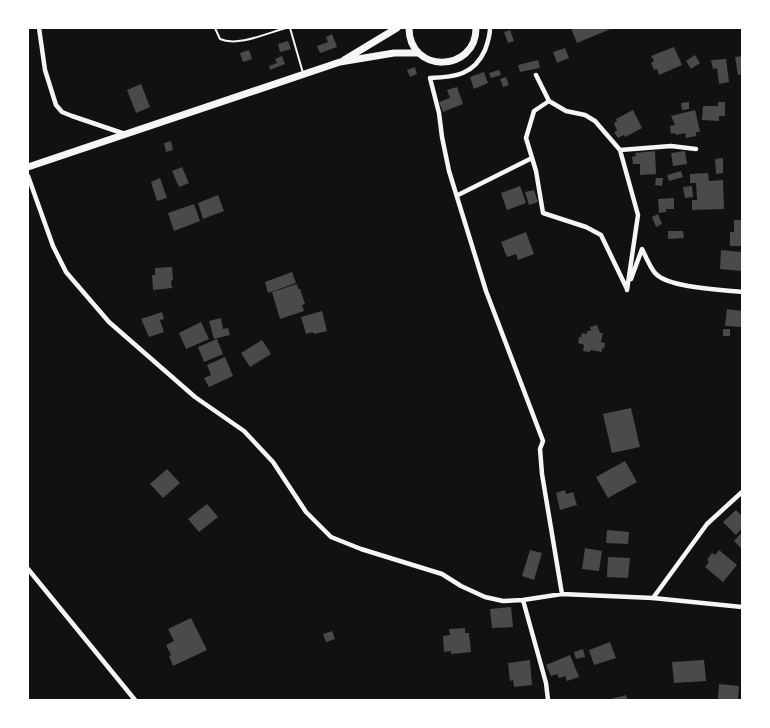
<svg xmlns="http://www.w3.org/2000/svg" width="770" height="728" font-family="Karla,sans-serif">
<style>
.building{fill:#4a4a4a}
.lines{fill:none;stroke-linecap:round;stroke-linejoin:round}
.service{stroke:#f5f5f5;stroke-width:2}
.minor{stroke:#f5f5f5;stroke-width:4.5}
.primary{stroke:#f5f5f5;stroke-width:7}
</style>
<rect width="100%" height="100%" fill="#111"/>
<path class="building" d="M571 28H613L577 43Z
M510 30 514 41 508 43 504 32Z
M332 34 337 47 320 53 317 46 328 42 326 37Z
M288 41 291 49 280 52 278 44Z
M674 47 682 65 659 75 657 69 654 70 651 63 654 61 651 56Z
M565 48 569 58 557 63 553 52Z
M249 50 252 59 243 62 240 53Z
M695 55 700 63 691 69 686 61Z
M282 56 285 64 270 70 269 66 277 63 275 59Z
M742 56V74L738 75 735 57Z
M726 59 729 82 719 84 717 68 713 69 711 60Z
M538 60 540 68 520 72 518 65Z
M415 67 417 74 410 77 407 70Z
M499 70 501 75 491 78 489 73Z
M484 72 488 83 474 89 470 77Z
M506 77 509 85 503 87 500 79Z
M141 84 150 107 136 113 127 90Z
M457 87 463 104 443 112 439 102 450 98 447 90Z
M689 102V109L682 110 681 103Z
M718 102H725V116H719V121L702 120 703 106H718Z
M633 110 642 128 625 137 624 135 618 138 614 132 617 131 614 123 617 121 616 119Z
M695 110 700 132H696V136L686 138 685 133 676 135 675 133 671 134 670 126 675 125 671 116Z
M171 141 173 150 166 152 164 143Z
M655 151 656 174 640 175V164H633L632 157 636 156 635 153Z
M685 151 687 164 673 166 671 153Z
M723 158V173L716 174 715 159Z
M182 167 189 183 179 187 172 171Z
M681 171 683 177 669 181 667 175Z
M708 173 709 181 723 180 724 209 692 210V200H697L696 183H690V174Z
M160 178 167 198 157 201 151 182Z
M656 178H663L662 186 655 185Z
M520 186 526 203 507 210 501 193Z
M692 186 693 197 685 198 683 187Z
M534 190 538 202 529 205 525 192Z
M218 195 224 211 203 219 198 203Z
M674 198V209H666V212L659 213 658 199Z
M194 204 200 221 174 231 168 213Z
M658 214 662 224 656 227 652 217Z
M734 220H742V246H730V232H734Z
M668 231H683L684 238 668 239Z
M526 232 534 254 518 260 516 254 507 257 501 242Z
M721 250 742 252 741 271 720 269Z
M172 267 173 280 171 281 172 288 153 290 152 275H155V268Z
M292 272 296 283 268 293 265 282Z
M297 284 298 289H300L305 304 302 305 304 311 280 319 272 292Z
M727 309 742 311V327L725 326Z
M322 311 327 331 314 334 313 332 306 334 301 317Z
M162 312 164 319 160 320 164 332 149 337 141 319Z
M221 318 223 329 228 328 230 335 214 339 209 321Z
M201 322 209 339 186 349 179 333Z
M597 325 600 333H603L601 342 605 343 604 349 602 348V352L590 350V352L583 351 584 345 578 343 579 337H581L582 333 587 334V331H591L590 327Z
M723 329H730V336H723Z
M217 339 223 354 204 362 198 347Z
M262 340 271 354 250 367 241 353Z
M225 357 233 376 209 387 204 378 211 375 207 365Z
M631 408 640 447 612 453 603 414Z
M625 461 637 482 608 498 596 477Z
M167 469 180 483 163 498 150 484Z
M565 490 566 494 573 492 577 505 560 510 556 493Z
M207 504 218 517 199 532 188 519Z
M736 510 742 516V528L736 535 723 522Z
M607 530 629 532 628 544 606 543Z
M742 532V549L734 541Z
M585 548 602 551 599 571 582 569Z
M530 550 542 553 534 580 522 576Z
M719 550 737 565 723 582 705 567 709 562 707 560 712 553 715 555Z
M608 557 630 558 628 578 607 577Z
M511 607 513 627 492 628 490 609Z
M191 618 207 650 173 666 169 656 171 655 166 645 174 641 168 629Z
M465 628V633H469L471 652 451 654V651L444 652 443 636 450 635 449 629Z
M332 631 335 639 326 642 323 634Z
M610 642 616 658 594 665 589 650Z
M583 649 585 657 576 659 574 652Z
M570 655 579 677 567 681 565 676 559 678 557 674 551 676 546 665Z
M530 660 532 685 514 687 513 680 510 681 508 663Z
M704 660 706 681 674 683 672 662Z
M719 684 739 686 738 700 718 699Z
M626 695 628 700H607Z"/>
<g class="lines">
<path class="service" d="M215 28 220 39C238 47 267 33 286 28
M290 28 303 73"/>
<path class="minor" d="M39 28 45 70 56 105 62 112 72 116 125 134
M490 28C490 36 488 42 485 50 474 75 455 77 430 78L439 113 442 137 449 171 486 291 543 441 540 449 542 474 562 594
M536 75 549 101 566 111 585 115 595 121 620 150 638 215 627 290
M549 101 534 111 526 138 536 171 543 213 586 227 601 235 627 289
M620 150 671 146 696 149
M28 176 53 246 66 272 109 322 195 397 244 431 273 462 306 512 331 537 361 549 442 574 461 586 485 597 503 601 523 600 562 594 653 598 742 607
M458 195 532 158
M631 279 642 249C646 257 650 267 655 273 668 288 723 290 742 292
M28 569 135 700
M653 598 707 524 742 492
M523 600 546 683 548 700"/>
<path class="primary" d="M409 28C409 74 476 73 476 28
M344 60 397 28
M28 167 340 62 394 53H418"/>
</g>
<rect width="770" height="728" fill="none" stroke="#ffffff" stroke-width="58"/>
</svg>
